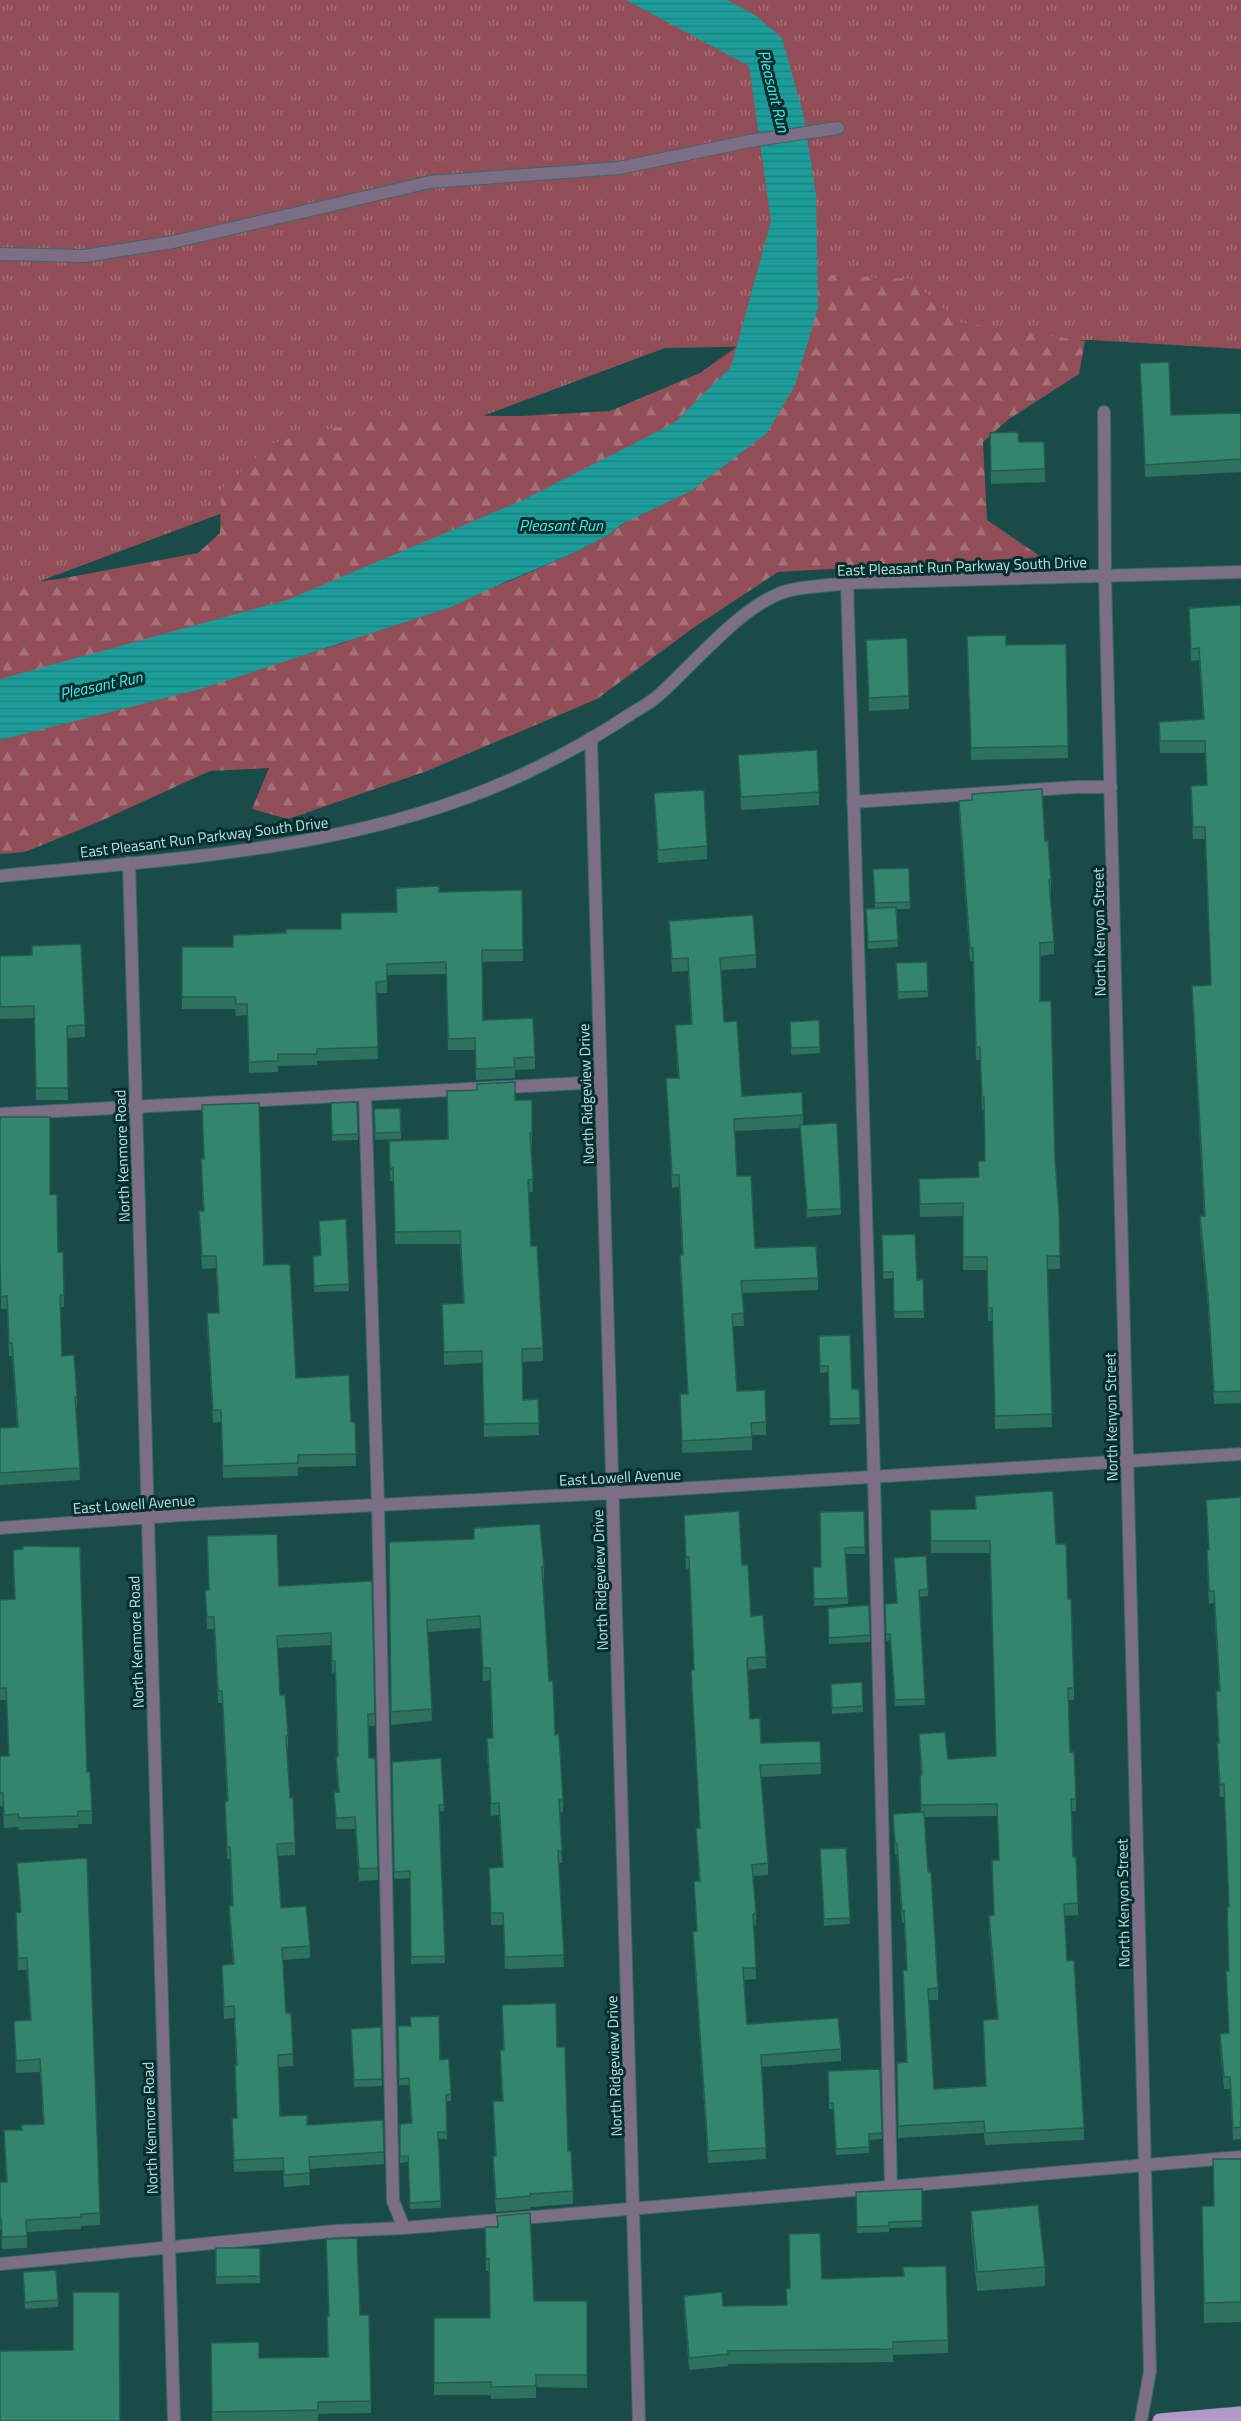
<svg xmlns="http://www.w3.org/2000/svg" width="1241" height="2421" font-family="'Titillium Web',sans-serif">
<style>
.grass{fill:url(#grass-tufts)}
.forest{fill:url(#forest-firs)}
.water{fill:url(#water-rules)}
.lines{fill:none;stroke-linecap:round;stroke-linejoin:round}
.service-casing{stroke:#396967;stroke-width:14}
.minor-casing{stroke:#396967;stroke-width:14}
.tertiary-casing{stroke:#396967;stroke-width:14}
.primary-casing{stroke:#396967;stroke-width:16}
.service{stroke:#7b6e85;stroke-width:12}
.minor{stroke:#7b6e85;stroke-width:12}
.tertiary{stroke:#7b6e85;stroke-width:12}
.primary{stroke:#b397c6;stroke-width:15}
.wall{fill:#2c725f;fill-rule:evenodd}
.building{fill:#33856e;stroke:#245d4d;stroke-width:1.5}
.labels{text-anchor:middle;dominant-baseline:central;stroke-width:6;stroke-linejoin:round;paint-order:stroke}
.street-label{font-size:15px;fill:#b7e1de;stroke:#052f2e}
.water-label{font-size:16px;font-style:italic;fill:#44ece6;stroke:#052f2e}
</style>
<defs>
<pattern id="grass-tufts" width="24" height="20" patternUnits="userSpaceOnUse" patternTransform="scale(1.5)"><rect width="24" height="20" fill="#924e58"/><path d="M3 7l-1-3M5 7V3M7 7l1-3M15 17l-1-3M17 17v-4M19 17l1-3" fill="none" stroke="#a37077"/></pattern>
<pattern id="forest-firs" width="22" height="20" patternUnits="userSpaceOnUse" patternTransform="scale(1.5)"><rect width="22" height="20" fill="#924e58"/><path d="M5 1l3.5 6h-7zM16 11l3.5 6h-7z" fill="#a37077"/></pattern>
<pattern id="water-rules" width="6" height="5" patternUnits="userSpaceOnUse" patternTransform="scale(1.5)"><rect width="6" height="5" fill="#1b9d99"/><path d="M0 2.5h6" fill="none" stroke="#23827f"/></pattern>
</defs>
<rect width="100%" height="100%" fill="#194b49"/>
<path class="grass" d="M0 0H1241V349L1091 340 665 348 0 596Z"/>
<path class="forest" d="M829 275 910 279 959 322 1085 341 1079 374 1009 419 983 442 987 520 1041 557 778 572 693 628 597 699 427 771 288 819 252 809 269 768 210 771 96 823 25 852 0 854V729L297 657 343 643 376 628 510 581 569 555 607 536 637 513 810 288Z
M752 336 739 370 649 449 374 581 0 687V586L59 579 198 553 220 533 221 489 273 443 389 415 522 416 610 411 700 373Z"/>
<path class="water" d="M626 0H727L755 15 782 38 803 113 816 194 818 308 795 385 767 433 691 491 622 524 607 536 569 555 496 586 451 607 201 689 0 740V679L287 600 523 500 674 423 731 367 771 221 749 66Z"/>
<g class="lines">
<g class="service-casing">
<path id="service" d="M0 254 84 256 173 242 430 182 619 168 750 141 838 128
M847 583 874 1476 891 2186
M853 802 1077 787H1111
M365 1095 378 1505 393 2201 404 2228
M0 1114 601 1082
M0 2264 335 2231 404 2228 1241 2157"/>
</g>
<g class="minor-casing">
<path id="minor" d="M1104 412 1105 577 1150 2371 1141 2421
M591 738 639 2421
M129 863 174 2421
M0 1528 181 1515 612 1493 1241 1454"/>
</g>
<g class="tertiary-casing">
<path id="tertiary" d="M0 876C184 857 376 850 544 764 574 749 604 732 632 713 641 708 651 702 659 695 694 664 742 604 787 591 806 586 827 586 847 583L1241 572"/>
</g>
<g class="primary-casing">
<path id="primary" d="M1160 2421 1241 2414"/>
</g>
<use href="#service" class="service"/>
<use href="#minor" class="minor"/>
<use href="#tertiary" class="tertiary"/>
<use href="#primary" class="primary"/>
</g>
<path class="wall" d="M1140 363 1171 415 1241 413V472L1145 477Z
M990 433 1019 442 1045 469V482L991 484Z
M1241 605V1403L1214 1404 1208 1308 1200 1228V1216H1204L1192 998V986L1211 985 1205 839H1193L1191 798V786L1207 785 1205 753H1160L1159 734 1203 719 1199 660 1191 661 1189 608Z
M866 640 909 696V709L869 711Z
M1066 644 1068 758 971 760 967 649 1006 645Z
M738 755 819 792V805L741 810Z
M654 793 707 846V859L658 863Z
M959 801 1045 841 1051 880V893H1050L1054 942V954L1040 956V1001L1055 1159 1059 1212 1060 1269H1047L1052 1427 995 1429 992 1321H988L987 1270H963V1216L920 1217 919 1179 978 1177 985 1161 984 1110H982L980 1060H976L973 961H970L959 814Z
M909 868 910 909H896L898 947 868 949 866 916 875 908 873 869Z
M522 890 523 961 482 962 483 1020 535 1057V1069L515 1070V1078L476 1080 475 1050H448L446 974 387 975V993H377L378 1059 317 1061V1065L278 1066V1072L249 1073 247 1015 236 1016 235 1009H182V947H233V935L341 929 396 912 439 892Z
M669 921 756 955V968L721 970 724 1022 742 1096 803 1115V1125L841 1209V1215L807 1217 800 1128 734 1131 737 1176 755 1248 818 1278V1290L742 1293 744 1326H733L737 1391 766 1422V1435H752V1450L682 1453 680 1394H688L680 1268V1255H682L679 1187 672 1188 666 1078H678L675 1025 691 1024 688 971 672 972Z
M0 956 85 1025V1037L67 1038 68 1100H36L34 1018 0 1019Z
M927 962 928 997 898 999 896 963Z
M819 1020 820 1053 791 1055 790 1028Z
M515 1100H532V1146H531L533 1192H528L531 1246 543 1348V1361L522 1362 523 1400 538 1399 539 1435 484 1437 482 1363 444 1365 442 1304H463L460 1244H395L393 1181H390L389 1141 447 1139Z
M357 1102 358 1140 332 1141 331 1103Z
M374 1109 401 1132V1139L375 1140Z
M0 1117 50 1195 58 1252H63L64 1307H60L62 1356 77 1397V1409H76L80 1480 0 1485V1428L17 1427 12 1356H9L7 1309H1L0 1275Z
M201 1159 264 1265 296 1378 351 1422H355L356 1466 298 1467V1476L223 1478 221 1422 213 1423 207 1326V1313H218L216 1268 202 1269 199 1211H203Z
M346 1219 349 1291 314 1292 313 1256 321 1255Z
M882 1235 917 1280 923 1279 924 1318H894L893 1278 883 1279Z
M819 1336 852 1389H859L860 1424 830 1425 828 1372 820 1373Z
M975 1496 1056 1544 1068 1599 1074 1688V1700H1068L1070 1752 1076 1799V1811H1072L1073 1857 1078 1903V1915L1065 1916 1067 1961 1084 2128V2140L985 2145 984 2133 898 2138 897 2063 906 2062 903 1970H906L904 1923H902L897 1855H895L893 1814 921 1812 920 1775H921L919 1734 948 1759 996 1756 990 1553H931L930 1510 975 1509ZM997 1816 999 1860H992L994 1915 989 1916V1928L997 2019 985 2086 934 2089 929 2000H938V1988L924 1817Z
M1241 1497V2139L1233 2140 1230 2089H1224L1220 2046V2034L1229 2033 1226 1983V1971H1229V1907L1224 1797H1220L1217 1756V1743H1218L1216 1691H1219L1214 1603 1209 1604 1207 1562V1550H1209L1206 1500Z
M864 1511 865 1554H846L848 1604 814 1606 813 1567H821Z
M684 1515 742 1565 751 1616 766 1657V1668L747 1670 750 1719 761 1743 821 1763V1774L761 1777 768 1863V1875L753 1876 756 1913V1925H754L756 1979 744 1980 747 2024 841 2049V2061L762 2067 766 2159 708 2163 693 1943V1932L697 1931 694 1881H699L696 1828H700L691 1681V1670H694L689 1568 686 1569Z
M474 1528 544 1567V1579H543L549 1681 563 1800V1812H560L562 1863H558L564 1967 505 1969 503 1925H491L489 1868 502 1867 499 1815 491 1816 487 1751V1738H492L490 1680 483 1681 480 1628 428 1632 432 1721 391 1725 389 1542 474 1539Z
M13 1550 87 1772 92 1811V1824H78V1828L19 1830 18 1827 4 1828 3 1806H0V1756H9L6 1700H0V1600L14 1599Z
M894 1564 928 1589V1596L920 1597 925 1705 895 1706 890 1640 886 1641 885 1604 897 1603Z
M372 1581 375 1726H368L369 1758H375L378 1880 359 1881 355 1829H336L334 1792H338L336 1769V1757L337 1756 335 1672 332 1673 331 1645 277 1648 280 1695 288 1736V1748H287L290 1798 295 1843V1855L277 1856 281 1908 310 1946V1958L283 1960 286 2013 293 2054V2066L278 2067 280 2116 307 2125 383 2120 384 2164 309 2169 310 2185 284 2187 283 2170 234 2172 232 2130 237 2118 235 2077V2065H236L234 2018 224 2019 222 1977V1965L233 1964 229 1918V1906H232L230 1859H227L225 1813V1801H227L222 1703H218L214 1629H207L205 1590Z
M869 1605 870 1642 829 1644 828 1614Z
M831 1684 863 1706V1712L832 1714Z
M392 1762 444 1805V1811L439 1812 445 1963 411 1964 410 1878 394 1879Z
M820 1855 850 1918V1924L824 1926Z
M17 1863 100 2213V2225L81 2226V2229L27 2232V2248L2 2249 1 2230H0V2182H6L4 2130H21L43 2124 40 2072 16 2073 14 2021 30 2020 27 1970H18L16 1913 20 1912Z
M502 2005 557 2047 573 2191V2204L530 2207V2209L496 2212 493 2169V2156H495L493 2101H502L500 2063V2050H503Z
M398 2026 440 2060 451 2094V2101H446L447 2139H439L441 2208 410 2209 408 2162 400 2163V2124L411 2123 409 2085H399Z
M381 2027 382 2086 354 2087 351 2036Z
M880 2069 882 2139 869 2140V2153L836 2155 833 2109H829L828 2071Z
M1241 2159V2322L1204 2323 1202 2206H1214Z
M922 2189V2227L889 2228V2232L857 2233 856 2192Z
M971 2211 1045 2267V2286L977 2291 971 2230Z
M497 2216 534 2301H587V2388L536 2387V2398L491 2399V2395H434V2318H490L489 2271H486L485 2227H497Z
M326 2239 360 2315H369L371 2413 318 2414V2421H212L211 2343 259 2358 328 2357 329 2316Z
M216 2248H260V2283L216 2284Z
M23 2279 58 2300V2307L25 2309Z
M822 2279 948 2340V2353L893 2355V2362L728 2364V2366L689 2370 684 2308V2296L723 2306 786 2305Z"/>
<path class="building" d="M1169 362 1171 415 1241 413V459L1145 465 1140 363Z
M1018 432 1019 442H1044L1045 469 991 471 990 433Z
M1241 605V1391L1214 1392 1208 1296 1200 1216H1205L1192 986 1211 985 1205 827H1193L1191 786 1207 785 1205 741H1160L1159 722 1204 719 1199 648 1191 649 1189 608Z
M1006 635V645L1066 644 1068 746 971 748 967 636Z
M907 638 909 696 869 698 866 640Z
M817 750 819 792 741 797 738 755Z
M1042 789 1045 841 1048 840 1051 880H1049L1054 942 1040 943V1001H1051L1055 1159 1059 1212 1060 1256H1047L1052 1414 995 1416 992 1308H988L987 1257H963V1203L920 1204 919 1179 979 1177 978 1161H985L984 1097H982L980 1047H976L973 948H970L959 801 972 800V794Z
M704 790 707 846 658 850 654 793Z
M909 868 910 902 875 903 873 869Z
M439 886V892L522 890 523 950H482L483 1020 533 1018 535 1057 514 1058 515 1067 476 1069 475 1038 448 1039 446 962 387 964V981L376 982 378 1047 317 1049V1054H278V1061L249 1062 247 1004H236L235 997H182V947H233V935L286 933V929H341V913L397 912 396 888Z
M896 907 898 940 868 942 866 909Z
M753 915 756 955 720 958 724 1022 737 1021 742 1096 802 1092 803 1115 734 1119 737 1176H751L755 1248 816 1246 818 1278 741 1281 744 1313 732 1314 737 1391 765 1390 766 1422 751 1423 752 1437 682 1441 680 1394H688L680 1255H683L679 1175H672L666 1078H679L675 1025 692 1024 688 958 672 959 669 921Z
M81 944 85 1025 67 1026 68 1088H36L34 1006 0 1007V956L32 955V946Z
M927 962 928 991 898 992 896 963Z
M819 1020 820 1047 791 1048 790 1022Z
M515 1082V1100H532V1133H530L533 1179 528 1180 531 1246H537L543 1348 522 1349 523 1400 538 1399 539 1423 484 1424 482 1351 444 1352 442 1304 464 1303 460 1231 395 1232 393 1168 390 1169 389 1141 448 1139 447 1091 477 1090V1084Z
M357 1102 358 1134 332 1135 331 1103Z
M259 1103 264 1265 290 1264 296 1378 349 1375 351 1422H355L356 1454 298 1455V1463L223 1466 221 1410H213L207 1313H219L216 1256H202L199 1211H204L201 1159H204L202 1105Z
M400 1108 401 1132 375 1133 374 1109Z
M0 1117H50V1195L57 1194 58 1252H63L64 1295H60L62 1356 74 1355 77 1397H75L80 1468 0 1473V1428L18 1427 12 1343H9L7 1296 1 1297 0 1263Z
M837 1123 841 1209 807 1210 800 1125Z
M346 1219 349 1284 314 1286 313 1256 321 1255 319 1221Z
M915 1234 917 1280 923 1279 924 1311 894 1312 893 1272H883L882 1235Z
M850 1335 852 1389H859L860 1418 830 1419 828 1366H820L819 1336Z
M1053 1491 1056 1544H1066L1068 1599H1071L1074 1688H1068L1070 1752H1074L1076 1799H1071L1073 1857H1076L1078 1903 1064 1904 1067 1961 1074 1960 1084 2128 985 2133 984 2121 898 2126 897 2063 907 2062 903 1970H907L904 1911H902L897 1843H895L893 1814 924 1812 928 1872H931L938 1988 928 1989 934 2089 986 2086 983 2020 998 2019 989 1916 994 1915 992 1860H999L997 1804 921 1805 920 1775H922L919 1734 945 1732 948 1759 996 1756 990 1541H931L930 1510 976 1509 975 1496Z
M1241 1497V2127L1233 2128 1230 2077H1224L1220 2034 1229 2033 1226 1971H1229L1227 1907H1229L1224 1784 1220 1785 1217 1743H1219L1216 1691H1220L1214 1591H1209L1207 1550H1209L1206 1500Z
M739 1511 742 1565H748L751 1616 763 1615 766 1657 747 1658 750 1719 760 1718 761 1743 820 1741 821 1763 760 1765 768 1863 752 1865 756 1913 753 1914 756 1968H743L747 2024 838 2018 841 2049 761 2055 766 2148 708 2151 693 1932 697 1931 694 1881H700L696 1828H700L691 1670H694L689 1557H686L684 1515Z
M864 1511 865 1547 845 1548 848 1598 814 1599 813 1567H821L820 1512Z
M540 1524 544 1567H542L549 1681H553L555 1735 559 1734 563 1800H559L562 1851H558L564 1955 505 1957 503 1913H491L489 1868 503 1867 499 1803 491 1804 487 1738H493L490 1668H483L480 1616 427 1620 432 1709 391 1712 389 1542 474 1539V1528Z
M277 1534 279 1586 372 1581 375 1714H368L369 1758H375L378 1868 359 1869 355 1817 336 1818 334 1792H339L336 1757 338 1756 335 1661H332L331 1633 277 1636 280 1695H285L288 1736H286L290 1798H293L295 1843 277 1844 281 1908 306 1906 310 1946 282 1948 286 2013H291L293 2054 278 2055 280 2116 307 2115V2125L383 2120 384 2152 309 2157 310 2173 284 2175 283 2158 234 2160 232 2118H237L235 2065H237L234 2006 224 2007 222 1965 234 1964 229 1906H233L230 1847H227L225 1801H228L222 1691H218L214 1617H207L205 1590H209L207 1536Z
M23 1546 80 1547 87 1772H90L92 1811H78V1816L19 1818 18 1814 4 1815 3 1793H0V1756H9L6 1688H0V1600L15 1599 13 1550 23 1549Z
M926 1556 928 1589 919 1590 925 1699 895 1700 890 1634H886L885 1604 897 1603 894 1558Z
M869 1605 870 1635 829 1638 828 1608Z
M862 1682 863 1706 832 1708 831 1684Z
M441 1758 444 1805H439L445 1956 411 1957 410 1871 394 1872 392 1762Z
M846 1848 850 1918 824 1919 820 1849Z
M87 1858 100 2213 81 2214V2217L26 2220 27 2236 2 2237 1 2218H0V2182H7L4 2130H22L21 2125 44 2124 40 2059 16 2061 14 2021 31 2020 27 1958H18L16 1913 21 1912 17 1863Z
M556 2003 557 2047H565L568 2151H571L573 2191 530 2194V2196L496 2199 493 2156H496L493 2101H503L500 2050H504L502 2005Z
M439 2016 440 2060 449 2059 451 2094 446 2095 447 2132H438L441 2201 410 2203 408 2156H400V2124L412 2123 409 2078 399 2079 398 2026H411L410 2017Z
M381 2027 382 2079 354 2080 351 2029Z
M880 2069 882 2133 869 2134V2147L836 2149 833 2103H829L828 2071Z
M1213 2159H1241V2302L1204 2303 1202 2206H1214Z
M922 2189V2221L889 2222V2226L857 2227 856 2192Z
M1038 2205 1045 2267 977 2272 971 2211Z
M530 2213 534 2301H587V2375H536V2386L491 2387V2382L434 2383V2318H490L489 2258 486 2259 485 2227H498L497 2216Z
M820 2233 822 2279 904 2276 903 2267 946 2266 948 2340 893 2342V2349L728 2351V2354L689 2358 684 2296 722 2292 723 2306 787 2305 786 2289 790 2288 789 2234Z
M357 2238 360 2315H369L371 2401 318 2402V2410L212 2412 211 2343 259 2342V2358L328 2357 327 2316H329L326 2239Z
M216 2248H260V2276L216 2277Z
M56 2270 58 2300 25 2302 23 2272Z
M73 2292H119L120 2421H0V2351L73 2350Z"/>
<g class="labels">
<g class="street-label">
<text transform="translate(962 566) rotate(-2)">East Pleasant Run Parkway South Drive</text>
<text transform="translate(204 837) rotate(-7)">East Pleasant Run Parkway South Drive</text>
<text transform="translate(1099 932) rotate(-91)">North Kenyon Street</text>
<text transform="translate(586 1094) rotate(-92)">North Ridgeview Drive</text>
<text transform="translate(122 1156) rotate(-92)">North Kenmore Road</text>
<text transform="translate(1111 1417) rotate(-91)">North Kenyon Street</text>
<text transform="translate(620 1477) rotate(-3)">East Lowell Avenue</text>
<text transform="translate(134 1504) rotate(-4)">East Lowell Avenue</text>
<text transform="translate(600 1580) rotate(-92)">North Ridgeview Drive</text>
<text transform="translate(136 1642) rotate(-92)">North Kenmore Road</text>
<text transform="translate(1123 1903) rotate(-91)">North Kenyon Street</text>
<text transform="translate(614 2066) rotate(-92)">North Ridgeview Drive</text>
<text transform="translate(150 2128) rotate(-92)">North Kenmore Road</text>
</g>
<g class="water-label">
<text transform="translate(774 91) rotate(76)">Pleasant Run</text>
<text x="561" y="525">Pleasant Run</text>
<text transform="translate(101 685) rotate(-12)">Pleasant Run</text>
</g>
</g>
</svg>
